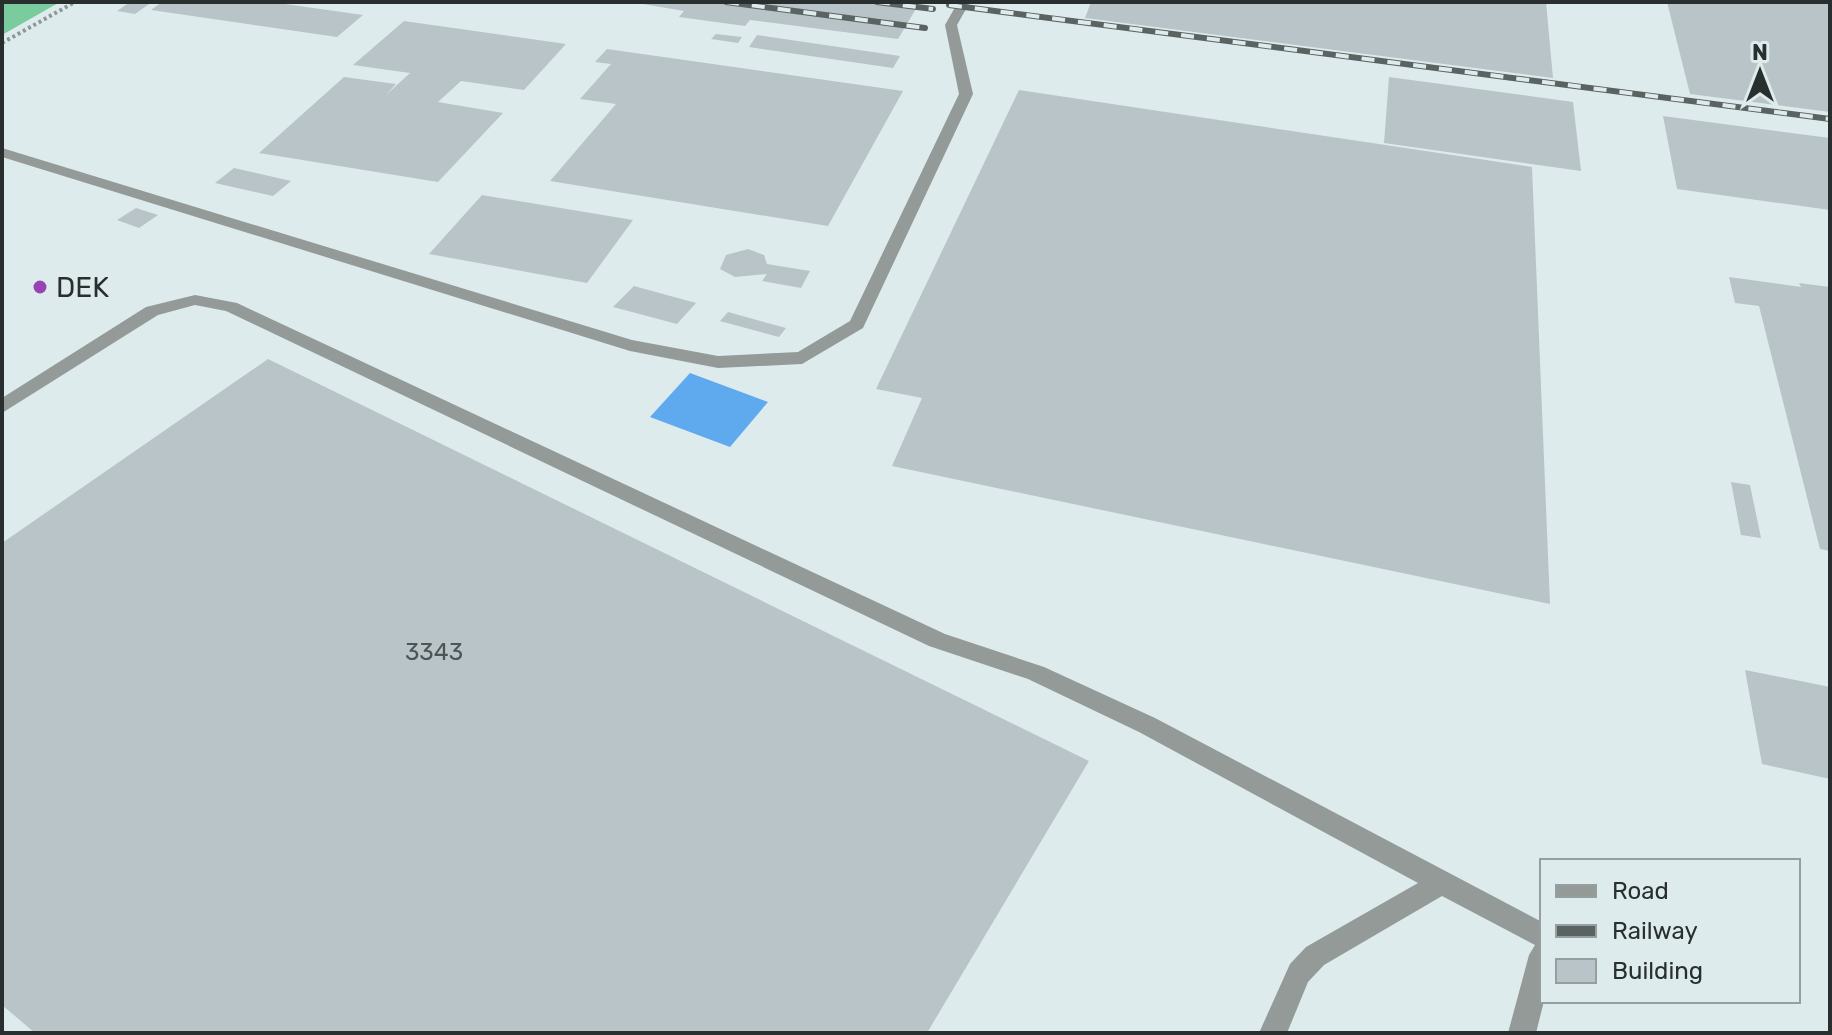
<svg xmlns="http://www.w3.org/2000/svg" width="1832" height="1035" font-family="Rubik,sans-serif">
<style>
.green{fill:#7acc9e}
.water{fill:#5fa9ef}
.building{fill:#b9c4c9}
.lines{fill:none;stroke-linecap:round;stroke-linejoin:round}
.path{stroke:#8e9798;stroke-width:4;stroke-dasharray:3 3;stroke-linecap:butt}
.lane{fill:#949a98;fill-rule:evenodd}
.street{fill:#949a98;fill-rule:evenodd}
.rail-casing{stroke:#5b6262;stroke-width:6}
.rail{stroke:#deebec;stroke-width:4;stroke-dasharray:13;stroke-linecap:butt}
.poi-dot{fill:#9744b2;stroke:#deebec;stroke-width:3}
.labels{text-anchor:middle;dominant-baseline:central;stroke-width:8;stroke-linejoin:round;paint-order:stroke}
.number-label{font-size:24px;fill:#4d5455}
.poi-label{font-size:28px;fill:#292e2e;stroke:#deebec;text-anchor:start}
</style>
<rect width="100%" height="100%" fill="#deebec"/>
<path class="green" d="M2 2H60L2 35Z"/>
<path class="water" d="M690 373 768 402 730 447 650 417Z"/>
<path class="building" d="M130 2H152L135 14 117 11Z
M162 2H271L363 15 337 37 151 10Z
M631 2H920L898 39 750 20 745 26 679 17 684 11Z
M1091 2H1546L1553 78 1085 18Z
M1667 2H1830V112L1690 94Z
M404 21 566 44 524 90 461 81 438 102 503 113 438 182 259 153 344 77 396 84 386 95 410 73 353 65Z
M716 34 742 37 738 43 711 39Z
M757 35 900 56 893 68 749 47Z
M607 49 903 91 828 226 550 181 616 104 580 99 611 64 595 62Z
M1389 77 1573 102 1581 171 1384 143Z
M1019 90 1532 167 1550 604 892 466 922 398 876 389Z
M1663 116 1830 138V210L1677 189Z
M234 168 291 181 273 196 215 183Z
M482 195 633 220 587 283 429 254Z
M136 208 158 215 139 228 117 220Z
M748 249 764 255 767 264 810 271 801 288 762 281 767 274 735 277 720 269 726 255Z
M1729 277 1801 287 1799 283 1830 287V551L1820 549 1759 306 1735 303Z
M634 286 696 303 677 324 613 307Z
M728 312 786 328 779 337 720 321Z
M268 359 1089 761 927 1033H35L2 1005V543Z
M1731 482 1750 485 1761 538 1741 535Z
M1745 670 1830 687V779L1762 764Z"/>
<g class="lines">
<path class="path" d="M2 43 75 2"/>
<path class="lane" d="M195 295 237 303 945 634 1044 667 1155 718 1542 922 1544 1001 1536 1033H1508L1529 955 1535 945 1442 896 1324 965 1308 982 1287 1033H1259L1290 964 1306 947 1418 883 1139 732 1028 679 929 646 226 311 195 305 158 315 2 413V398L146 307Z"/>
<path class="street" d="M958 2H970L957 25 973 94 863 328 802 364 718 368 630 351 2 157V148L632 340 718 356 798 352 850 321 959 94 945 25Z"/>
<g class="rail-casing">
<path id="rail" d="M726 2 925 28
M877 2 933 9
M949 5 1830 119"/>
</g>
<use href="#rail" class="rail"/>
</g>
<circle class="poi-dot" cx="40" cy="287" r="8"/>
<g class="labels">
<g class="number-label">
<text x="434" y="652">3343</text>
</g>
<g class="poi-label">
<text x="56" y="287">DEK</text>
</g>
</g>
<rect width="1832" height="1035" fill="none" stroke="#292e2e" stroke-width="8"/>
<rect x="1540" y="859" width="260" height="144" fill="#deebec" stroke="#969fa0" stroke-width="2"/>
<rect x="1556" y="885" width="40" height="12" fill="#949a98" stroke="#969fa0" stroke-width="2"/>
<text x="1612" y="899" font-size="24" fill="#292e2e">Road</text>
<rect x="1556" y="925" width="40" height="12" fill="#5b6262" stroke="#969fa0" stroke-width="2"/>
<text x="1612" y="939" font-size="24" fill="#292e2e">Railway</text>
<rect x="1556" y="959" width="40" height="24" fill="#b9c4c9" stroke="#969fa0" stroke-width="2"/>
<text x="1612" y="979" font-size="24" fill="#292e2e">Building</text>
<g transform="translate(1760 72)" stroke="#deebec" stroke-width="6" paint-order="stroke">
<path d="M0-6L14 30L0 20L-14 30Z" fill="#292e2e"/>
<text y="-12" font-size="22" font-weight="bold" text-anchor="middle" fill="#292e2e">N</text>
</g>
</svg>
